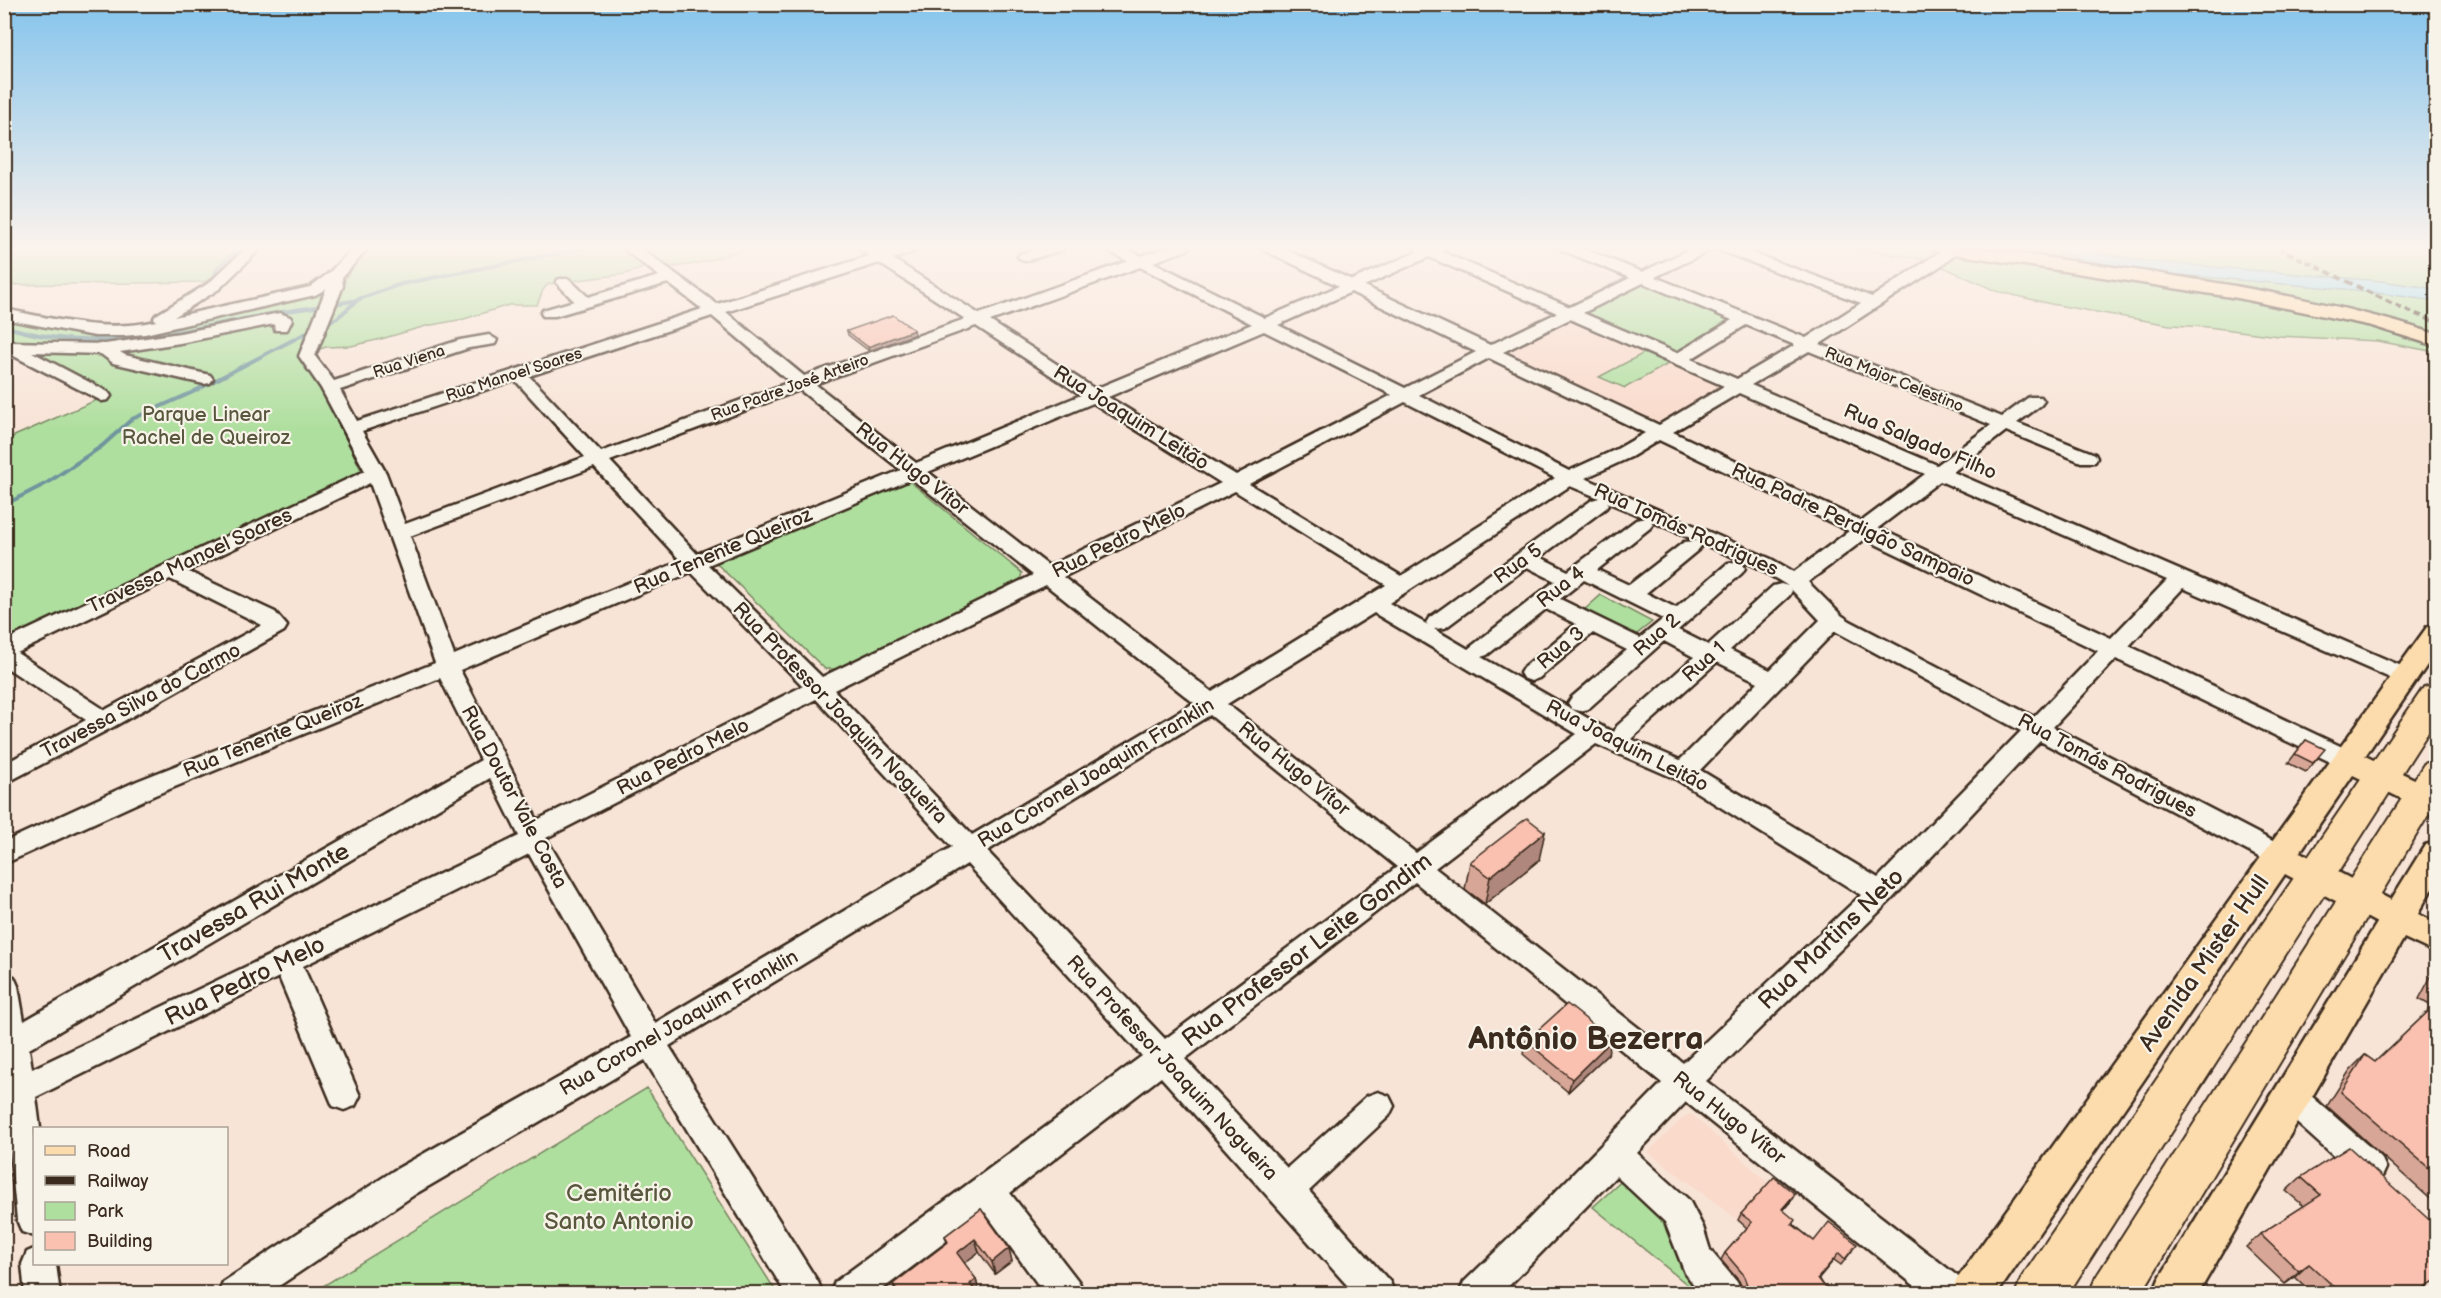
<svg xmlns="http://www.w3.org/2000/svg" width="2441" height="1298" font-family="'Balsamiq Sans',sans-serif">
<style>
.built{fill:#f9dacb}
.green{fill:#afdf9f;stroke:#75845e;stroke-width:1.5}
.water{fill:#92dcf2;stroke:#6f959d;stroke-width:1.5}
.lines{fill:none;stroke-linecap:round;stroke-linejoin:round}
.stream-far1{stroke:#6f959d;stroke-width:4}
.stream{stroke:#6f959d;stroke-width:4.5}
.minor-casing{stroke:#3b2a1e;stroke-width:5}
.major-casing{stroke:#3b2a1e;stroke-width:5}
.highway-casing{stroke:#3b2a1e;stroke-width:4}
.minor{fill:#f7f3e8;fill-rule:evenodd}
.major{fill:#fcdcac;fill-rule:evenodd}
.highway{fill:#fcdcac;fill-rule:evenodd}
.rail{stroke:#3b2a1e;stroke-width:4;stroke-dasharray:7 4;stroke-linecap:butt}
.wall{fill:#d7a697;stroke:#3b2a1e;stroke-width:1.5}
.shaded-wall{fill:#af877b;stroke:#3b2a1e;stroke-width:1.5}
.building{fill:#fac1b0;stroke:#3b2a1e;stroke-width:1.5}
.labels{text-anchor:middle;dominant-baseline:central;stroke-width:4.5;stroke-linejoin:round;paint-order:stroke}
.far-street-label{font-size:16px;fill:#3b2a1e;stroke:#f7f3e8}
.park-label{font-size:20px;fill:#58573e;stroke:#f7f3e8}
.street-label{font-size:20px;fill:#3b2a1e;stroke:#f7f3e8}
.near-street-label{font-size:24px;fill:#3b2a1e;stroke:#f7f3e8}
.near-park-label{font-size:24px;fill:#58573e;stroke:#f7f3e8}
.near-district-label{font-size:32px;font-weight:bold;fill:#3b2a1e;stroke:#f7f3e8}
</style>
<rect width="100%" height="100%" fill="#f8e4d7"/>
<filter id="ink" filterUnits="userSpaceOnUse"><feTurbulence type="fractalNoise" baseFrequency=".0167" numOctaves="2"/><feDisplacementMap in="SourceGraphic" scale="12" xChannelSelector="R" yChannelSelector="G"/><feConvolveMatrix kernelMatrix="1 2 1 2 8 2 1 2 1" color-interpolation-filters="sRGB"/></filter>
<g filter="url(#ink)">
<path class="built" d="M1573 320 1721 385 1656 423 1507 352Z
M1691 1114 1770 1184 1738 1220 1648 1152 1684 1117Z"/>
<path class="green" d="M27 247H251L231 265 228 264 212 279 203 282 5 285V257Z
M366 247H754L699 263 674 267 652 265 625 274 548 284 543 290 537 305H509L464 319 426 326 381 339 351 346 326 347 317 350 311 367 362 472 5 645V440L99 399 5 353V312L40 321 128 328 299 293 344 281Z
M1842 247H2436V289L2413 286 2436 293V352L2377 341 2278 336 2208 327 2170 325 2051 304 1996 291 1928 260Z
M1644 282 1730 319V321L1672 354 1581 314 1580 311Z
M1644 353 1668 364 1625 388 1599 377Z
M908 480 1022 573 1020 580 843 669H825L717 564 719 557Z
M1601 595 1652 622 1633 637 1583 611Z
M647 1088 777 1293H325L323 1286Z
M1626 1177 1674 1219 1692 1263 1695 1291 1593 1207Z"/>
<path class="water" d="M2048 247H2082L2105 254 2143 261 2381 281 2436 289V301L2354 290 2135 271 2089 263Z"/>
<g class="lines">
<path class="stream-far1" d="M212 282 218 267 242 247
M324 324 337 318 359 299 401 284 590 247
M4 326C94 355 164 334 253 317 287 310 322 307 357 300
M8 503 47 483 102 446 132 419 191 393 314 329"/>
<path class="stream" d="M4 505 10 502"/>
<g class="minor-casing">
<path id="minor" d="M247 247H262L219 289 174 317 310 287 329 273 354 247H369L342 277 343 286 315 356 334 381 460 340 489 335 497 340 495 344 469 348 340 390 357 421 702 309 668 283 555 316H543L541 313 543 310 574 301 556 282 559 279H569L588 297 659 276 626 251 625 247H639L717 304 869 256 858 247H874L883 252 900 247H921L919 250 893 259 979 314 1128 261 1106 250 1104 247H1122L1141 256 1169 247H1189L1187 250 1153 262 1265 318 1339 286 1264 250 1262 247H1280L1352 280 1417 252 1415 247H1447L1442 252 1570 307 1630 278 1562 250 1560 247H1579L1642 272 1695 247H1713L1711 250 1655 277 1806 338 1861 303 1718 250 1716 247H1736L1872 297 1947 247H1959L1960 249 1945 263 1820 344 2002 417 2029 397H2041L2044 401 2041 405 2017 423 2095 454 2097 458 2095 462H2081L2006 431 1953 472 2413 671 2417 676 2413 681 2405 684 2397 681 2183 588 2129 646 2357 754 2360 760 2357 766 2348 769 2339 766 2116 659 2053 727 2288 849 2292 856 2288 863 2279 866 2270 863 2040 741 1890 901 1706 1081 1965 1282 1970 1294H1925L1686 1102 1637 1153 1689 1200 1703 1227 1710 1250 1737 1282 1742 1294H1701L1685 1273 1665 1222 1616 1176 1501 1294H1459L1464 1282 1525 1223 1662 1083 1415 882 1185 1059 1287 1168 1367 1096 1378 1092 1389 1096 1394 1106 1389 1116 1309 1191 1390 1282 1395 1294H1355L1161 1077 1010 1193 1079 1282 1084 1294H1045L985 1212 876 1294H830L835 1282 1142 1056 967 864 669 1046 818 1282 823 1294H786L645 1060 417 1193 267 1294H218L223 1282 393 1171 631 1037 529 854 303 966 360 1096 355 1106 344 1110 333 1106 279 977 36 1097 40 1128H34V1236L22 1232 17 1220 4 1090V974L14 977 18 986 24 1021 481 760 440 678 155 795 4 864V842L137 781 435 663 370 483 187 571 275 612 287 626 284 631 113 727 4 784V764L86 720 4 666V641L365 471 321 388 299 356 326 289 315 295 145 334 123 336H95L4 319V309C55 319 105 333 156 321L154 318 156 315 209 283ZM1429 257 1557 313 1490 345 1364 286ZM879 263 965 319 804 376 726 312ZM1140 267 1252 324 1095 389 990 321ZM1643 283 1732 320 1677 353 1583 313ZM1351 292 1476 352 1405 388 1278 325ZM712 316 790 382 601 452 529 376ZM1570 319 1724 386 1659 425 1503 352ZM1746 325 1795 345 1737 379 1691 359ZM976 326 1081 395 916 463 815 384ZM1264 331 1392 395 1236 475 1108 397ZM1809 351 1991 425 1937 465 1751 385ZM1489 358 1645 433 1617 449 1569 471 1419 395ZM515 380 585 457 405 524 386 473 362 431ZM800 390 901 470 697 554 610 461ZM1739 393 1925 474 1862 521 1673 432ZM1405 402 1555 478 1401 576 1249 484ZM1093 403 1221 483 1049 566 928 472ZM1659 440 1849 531 1794 572 1771 559 1585 478 1631 457ZM594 467 681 561 454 655 410 536ZM912 479 1033 575 822 677 708 565ZM1940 481 2167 580 2111 638 1878 528ZM1570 486 1599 498 1592 500 1429 618 1426 623 1428 625 1389 603ZM1235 491 1386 585 1212 692 1063 577ZM1607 502 1645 518 1636 520 1568 571 1540 557 1606 508 1609 504ZM1651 521 1697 541 1684 542 1629 585 1597 570 1650 528 1653 524ZM1865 539 2098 651 2034 717 1850 621 1841 615 1808 582ZM1698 542 1757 567 1788 586 1781 584 1773 586 1708 645 1678 630 1742 573 1745 568 1742 563 1735 562 1728 563 1676 608 1646 593 1698 550 1701 546ZM1527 567 1555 581 1468 649 1434 629 1445 628ZM691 572 803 686 537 820 460 670ZM170 579 262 625 105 710 17 653ZM1584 580 1663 619 1640 638 1560 599ZM1046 585 1194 703 972 835 834 690ZM1790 588 1820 620 1770 670 1730 650 1789 596 1792 591ZM1546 609 1576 624 1523 668 1520 673 1523 678 1531 681 1539 678 1593 633 1627 650 1572 697 1568 703 1572 709 1580 711 1588 709 1664 641 1694 657 1617 726 1614 732 1603 727 1481 657 1487 655ZM1374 613 1577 734 1416 853 1227 704ZM1835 631 2021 731 1878 878 1700 770ZM1717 662 1758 682 1680 760 1631 739ZM816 699 952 847 655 1023 546 838ZM1210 715 1397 867 1165 1039 987 851ZM1596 744 1674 778 1861 895 1683 1063 1435 868ZM490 778 519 836 32 1069 29 1049Z
M1043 247H1064L1062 250 1025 261 1018 257 1020 254Z
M280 313 290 317 292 320 287 330H275L274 324 180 343 120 352 125 355 210 375 213 379 210 383 204 384 113 363 101 354 32 352 108 392 111 396 108 400 102 401 4 351V343L9 342 105 344 180 333Z
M2290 1083 2301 1087 2381 1157 2386 1168 2381 1179 2370 1183 2359 1179 2279 1107 2274 1097 2279 1087Z
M34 1249V1264H56L60 1294H25L22 1264 27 1252Z"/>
</g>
<g class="major-casing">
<path id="major" d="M1932 247H1974C2128 270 2287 286 2436 334V346L2372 326 2238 298 1941 252 1935 251Z
M2436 624V652L2365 756 2436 789V813L2425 810 2353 775 2300 852 2391 900 2425 845 2436 842V881L2418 914 2436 923V953L2404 938 2198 1294H2153L2159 1279 2377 923 2285 874 1997 1294H1951L1957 1279 2427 627Z"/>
</g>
<g class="highway-casing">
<path id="highway" d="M2436 684V720L2068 1294H2015L2022 1277 2424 687Z
M2436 760V802L2141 1294H2089L2096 1277 2424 764Z"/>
</g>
<use href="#minor" class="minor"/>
<use href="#major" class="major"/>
<use href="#highway" class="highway"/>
<path class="rail" d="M2277 247 2401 308 2436 322"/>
</g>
<path class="wall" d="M914 330 915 334 869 351 848 335 847 331Z
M2306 740 2318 758 2306 772 2288 763Z
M1539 860 1485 904 1465 889 1470 862Z
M2436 967V1204L2327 1106 2350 1070 2365 1055 2375 1062 2433 1007 2419 999Z
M1526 1041 1608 1054 1568 1092 1523 1054Z
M2301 1177 2426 1288 2433 1293H2312L2295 1277 2285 1284 2246 1247 2260 1234 2304 1206 2286 1191Z
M1791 1201 1783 1210 1793 1224 1814 1241 1852 1251 1841 1265 1834 1260 1819 1278 1824 1286 1833 1293H1745L1744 1292 1739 1281 1721 1260 1725 1253 1747 1228 1738 1220 1741 1214Z
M981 1209 1012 1261 995 1274 979 1252 964 1263 976 1279 979 1292 977 1293H896L893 1284 947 1243 945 1236Z"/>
<path class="shaded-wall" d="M914 330 915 334 869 351 868 347Z
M1545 832 1539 860 1485 904 1490 877Z
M1612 1040 1608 1054 1568 1092 1572 1079Z
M1795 1194 1791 1201 1778 1216 1782 1209Z
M975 1239 979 1252 960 1266 957 1253Z
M1009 1248 1012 1261 995 1274 992 1262Z
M2309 1264 2295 1277 2285 1284 2299 1271Z
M976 1279 979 1292 977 1293 970 1284Z"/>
<path class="building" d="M893 315 914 330 868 347 847 331Z
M2306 740 2325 749 2313 763 2295 754Z
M1527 818 1545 832 1490 877 1470 862Z
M1567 1004 1612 1040 1572 1079 1526 1041Z
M2436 1004V1174L2341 1092 2365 1055 2375 1062Z
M2349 1147 2436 1226V1280L2425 1287 2433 1293H2341L2309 1264 2299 1271 2260 1234 2321 1195 2301 1177Z
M1774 1177 1795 1194 1782 1209 1795 1220 1792 1224 1814 1241 1829 1222 1857 1244 1845 1259 1839 1253 1818 1278 1824 1286 1833 1293H1757L1747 1285 1743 1274 1725 1253 1752 1222 1741 1214Z
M981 1209 1009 1248 992 1262 975 1239 957 1253 976 1279 970 1284 977 1293H899L893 1284 948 1242 945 1236Z"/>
</g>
<linearGradient id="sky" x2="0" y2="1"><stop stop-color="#85c4ec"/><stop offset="0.58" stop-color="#fcf3ed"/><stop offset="1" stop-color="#fcf3ed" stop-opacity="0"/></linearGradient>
<rect width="2441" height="428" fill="url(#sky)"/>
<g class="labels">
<g class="far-street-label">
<text transform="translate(409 362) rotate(-18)">Rua Viena</text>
<text transform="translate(514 375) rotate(-18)">Rua Manoel Soares</text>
<text transform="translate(1894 380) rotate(22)">Rua Major Celestino</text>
<text transform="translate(790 388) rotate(-20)">Rua Padre José Arteiro</text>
</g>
<g class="park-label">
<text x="206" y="415">Parque Linear<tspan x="206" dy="23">Rachel de Queiroz</tspan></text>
</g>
<g class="street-label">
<text transform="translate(1131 418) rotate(32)">Rua Joaquim Leitão</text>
<text transform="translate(1920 442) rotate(23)">Rua Salgado Filho</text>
<text transform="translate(912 469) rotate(38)">Rua Hugo Vítor</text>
<text transform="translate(1853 525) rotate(25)">Rua Padre Perdigão Sampaio</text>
<text transform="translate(1686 530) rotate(24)">Rua Tomás Rodrigues</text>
<text transform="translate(1119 541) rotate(-26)">Rua Pedro Melo</text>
<text transform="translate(723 551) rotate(-23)">Rua Tenente Queiroz</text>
<text transform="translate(190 561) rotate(-25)">Travessa Manoel Soares</text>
<text transform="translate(1518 564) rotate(-36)">Rua 5</text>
<text transform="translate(1561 587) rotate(-38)">Rua 4</text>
<text transform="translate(1657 635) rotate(-41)">Rua 2</text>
<text transform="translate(1561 648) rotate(-40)">Rua 3</text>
<text transform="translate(1704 662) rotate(-42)">Rua 1</text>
<text transform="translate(141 701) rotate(-28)">Travessa Silva do Carmo</text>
<text transform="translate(840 713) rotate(46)">Rua Professor Joaquim Nogueira</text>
<text transform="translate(273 736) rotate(-22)">Rua Tenente Queiroz</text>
<text transform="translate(1627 746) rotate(27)">Rua Joaquim Leitão</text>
<text transform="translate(683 757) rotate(-27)">Rua Pedro Melo</text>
<text transform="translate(2107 766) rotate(28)">Rua Tomás Rodrigues</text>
<text transform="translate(1294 769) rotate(39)">Rua Hugo Vítor</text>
<text transform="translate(1096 773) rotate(-31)">Rua Coronel Joaquim Franklin</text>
<text transform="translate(514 797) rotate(62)">Rua Doutor Vale Costa</text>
<text transform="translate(679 1023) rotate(-30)">Rua Coronel Joaquim Franklin</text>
<text transform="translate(1172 1068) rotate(47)">Rua Professor Joaquim Nogueira</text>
<text transform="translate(1729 1118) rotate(38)">Rua Hugo Vítor</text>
</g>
<g class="near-street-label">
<text transform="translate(254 903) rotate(-30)">Travessa Rui Monte</text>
<text transform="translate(1831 939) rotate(-44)">Rua Martins Neto</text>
<text transform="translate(1307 950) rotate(-37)">Rua Professor Leite Gondim</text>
<text transform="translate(2204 963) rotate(-55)">Avenida Mister Hull</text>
<text transform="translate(245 981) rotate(-26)">Rua Pedro Melo</text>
</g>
<g class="near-park-label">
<text x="619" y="1193">Cemitério<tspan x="619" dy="28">Santo Antonio</tspan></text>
</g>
<g class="near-district-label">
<text x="1586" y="1039">Antônio Bezerra</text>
</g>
</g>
<rect width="2441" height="1298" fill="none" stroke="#f7f3e8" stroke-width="24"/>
<rect x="12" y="12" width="2417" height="1274" fill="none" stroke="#3b2a1e" stroke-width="2" filter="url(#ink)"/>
<rect x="33" y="1127" width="195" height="138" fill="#f7f3e8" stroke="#aca397" stroke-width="1.5"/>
<rect x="45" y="1146" width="30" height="9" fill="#fcdcac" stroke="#aca397" stroke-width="1.5"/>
<text x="87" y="1157" font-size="18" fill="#3b2a1e">Road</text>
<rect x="45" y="1176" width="30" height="9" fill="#3b2a1e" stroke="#aca397" stroke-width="1.5"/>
<text x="87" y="1187" font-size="18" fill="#3b2a1e">Railway</text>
<rect x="45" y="1202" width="30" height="18" fill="#afdf9f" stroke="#aca397" stroke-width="1.5"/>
<text x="87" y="1217" font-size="18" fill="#3b2a1e">Park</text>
<rect x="45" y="1232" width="30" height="18" fill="#fac1b0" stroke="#aca397" stroke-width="1.5"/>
<text x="87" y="1247" font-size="18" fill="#3b2a1e">Building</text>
</svg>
